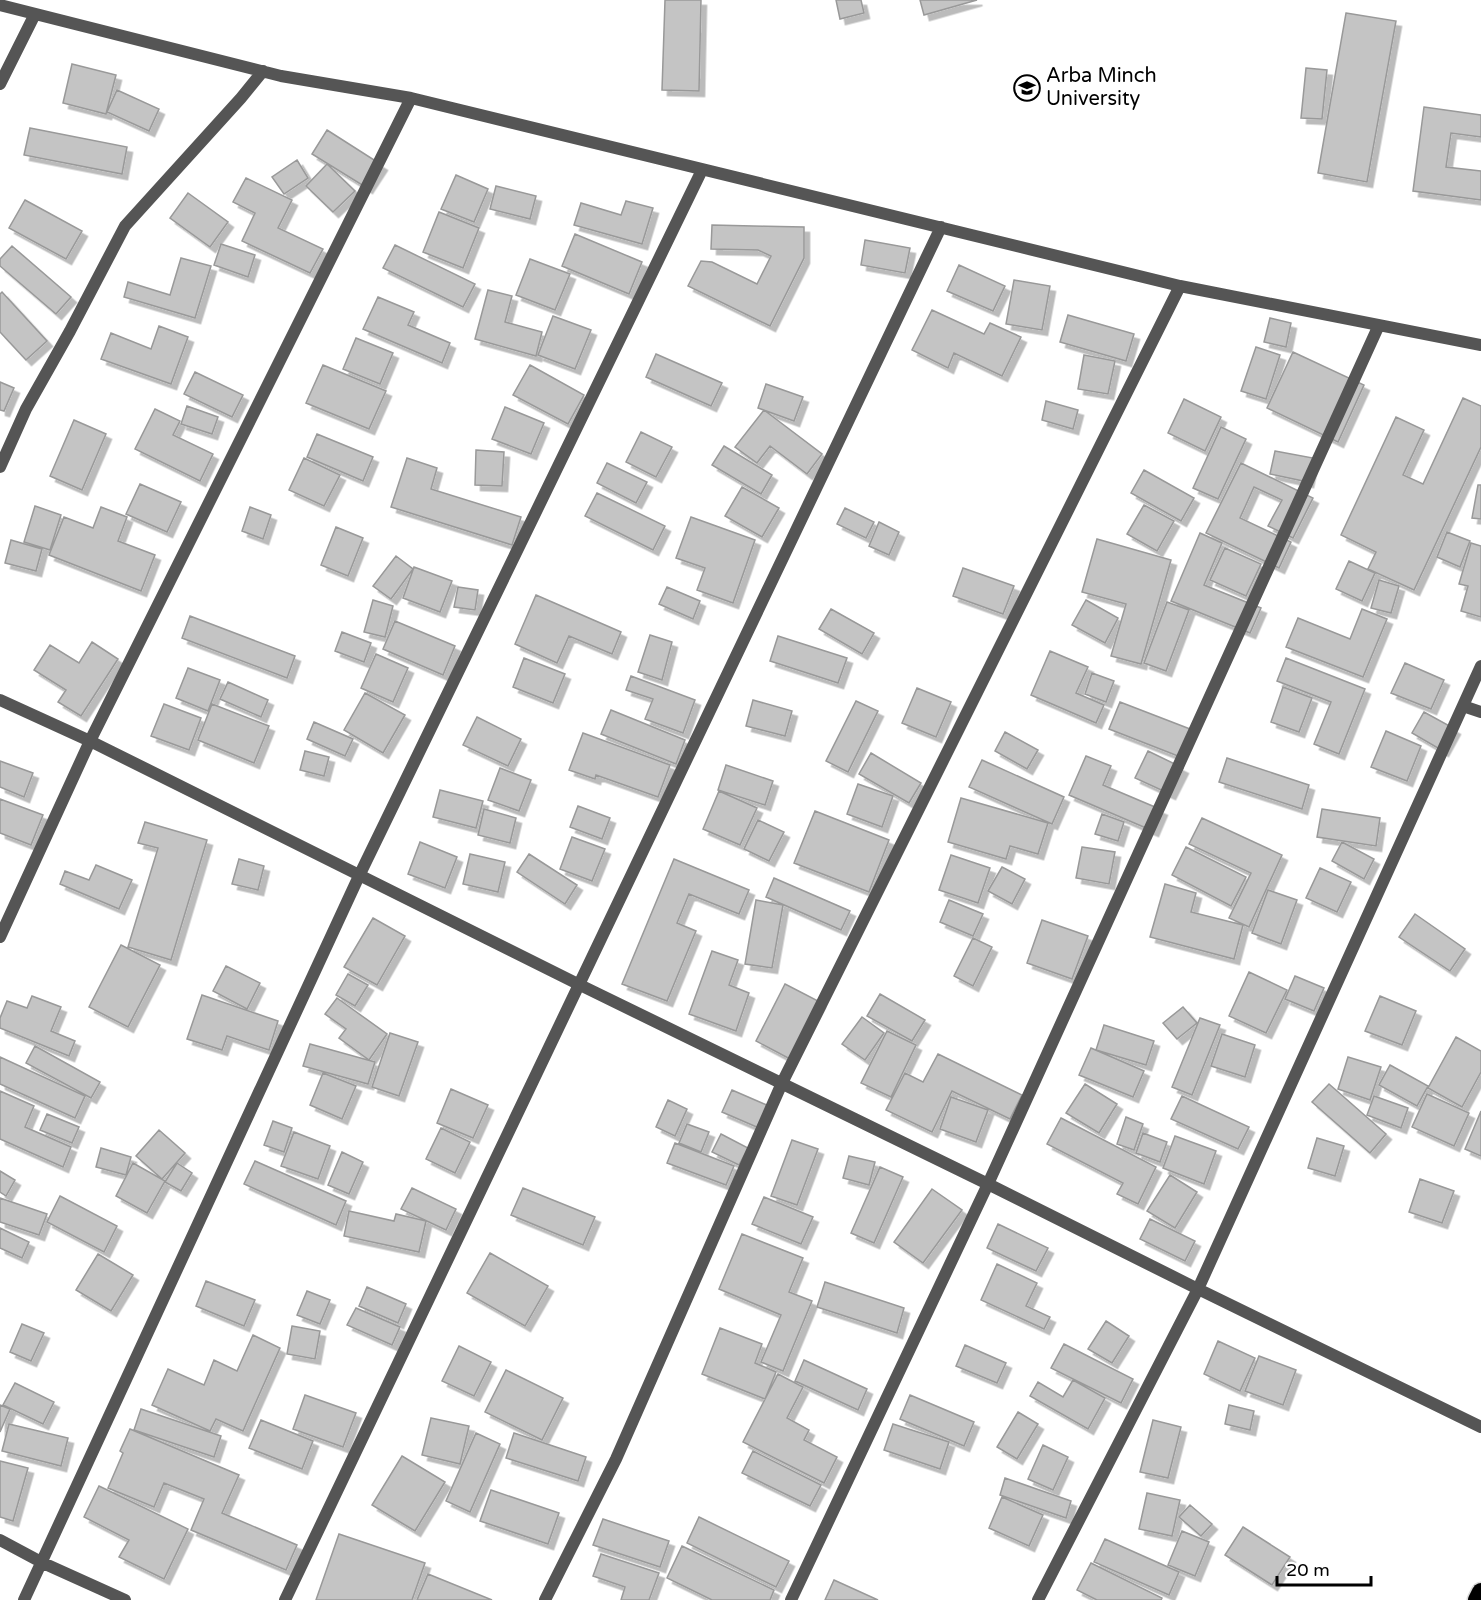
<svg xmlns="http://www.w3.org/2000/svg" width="1481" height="1600" font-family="'Varela Round',sans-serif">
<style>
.building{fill:#c4c4c4;stroke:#999;stroke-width:1.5;filter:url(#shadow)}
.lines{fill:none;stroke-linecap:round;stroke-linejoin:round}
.highway-casing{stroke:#dbdbdb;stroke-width:21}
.street{stroke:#555;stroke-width:12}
.highway{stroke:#000;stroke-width:18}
.labels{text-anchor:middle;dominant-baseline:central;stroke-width:5;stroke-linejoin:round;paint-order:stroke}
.poi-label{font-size:20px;fill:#000;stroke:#fff;text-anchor:start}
</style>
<defs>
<filter id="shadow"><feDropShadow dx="5.5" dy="5.5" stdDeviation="0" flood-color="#0004"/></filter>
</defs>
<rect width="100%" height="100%" fill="#fff"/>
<path class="building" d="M665 0H701L699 91 662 90Z
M836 0H861L864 13 840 19Z
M920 0H977L924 15Z
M1346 13 1396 21 1367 182 1318 173Z
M72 64 116 75 106 114 63 103Z
M1306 68 1327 70 1322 119 1301 118Z
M117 90 159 109 149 131 107 112Z
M1424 107 1481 115V137L1451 133 1446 167 1481 171V200L1413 191Z
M30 128 127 147 122 174 24 155Z
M327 130 382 165 367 188 312 154Z
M297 160 308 178 284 194 272 177Z
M327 164 355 191 333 212 306 186Z
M456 175 488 189 474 222 441 209Z
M246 178 292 200 278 228 323 249 310 273 242 241 255 213 233 202Z
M496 186 536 196 530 219 490 209Z
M188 193 228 222 210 247 170 218Z
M25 200 82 231 66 259 9 228Z
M626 201 653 208 642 244 574 225 581 203 621 215Z
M439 212 479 228 463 268 423 252Z
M712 225 804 227V258L770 326 688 286 701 261 712 262 757 284 771 256 758 250 711 249Z
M575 234 642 262 629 294 562 266Z
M865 240 910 248 905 273 861 265Z
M221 244 255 255 248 277 214 265Z
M395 245 475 284 463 307 383 268Z
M12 246 71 297 56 314 0 266V259Z
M181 258 211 266 195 318 124 297 128 282 170 295Z
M530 259 570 274 555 310 516 295Z
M959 265 1005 286 993 311 947 291Z
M1014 280 1050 286 1042 330 1006 324Z
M488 290 512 296 505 322 542 332 536 356 475 339Z
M2 292 47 341 26 360 0 332V294Z
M378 297 414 312 408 325 450 343 442 363 363 329Z
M932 310 984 334 990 323 1021 337 1002 376 954 353 948 368 912 350Z
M1068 315 1134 334 1126 361 1060 342Z
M553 316 591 330 575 369 538 355Z
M1270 318 1291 323 1286 347 1264 342Z
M159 326 188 337 171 384 101 359 111 333 151 349Z
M356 338 393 353 380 384 343 369Z
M1256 347 1280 355 1266 399 1241 391Z
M1293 352 1364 385 1338 442 1267 408Z
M656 354 722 383 711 406 646 377Z
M1084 355 1115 361 1108 394 1078 389Z
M323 365 386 391 369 429 306 403Z
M530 365 584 395 568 424 513 395Z
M195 372 243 395 232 417 184 394Z
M0 382 14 388 4 411 0 410Z
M766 384 803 397 794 421 758 408Z
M1463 398 1481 406V447L1414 590 1368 569 1376 552 1341 535 1396 417 1424 430 1403 475 1423 484Z
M1184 399 1221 417 1205 451 1168 433Z
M1046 401 1078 410 1073 429 1042 420Z
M187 406 218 417 212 434 181 424Z
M505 407 544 423 531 454 492 439Z
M155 409 180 421 173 435 213 454 200 481 135 449Z
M764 410 822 454 807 474 770 446 757 463 735 447Z
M74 420 106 434 82 490 50 476Z
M1221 427 1246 439 1218 499 1193 488Z
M641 432 672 447 656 477 626 462Z
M317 434 373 457 363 481 307 457Z
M724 446 772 475 761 494 712 465Z
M476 450 504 452 502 486 475 485Z
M1275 451 1313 458 1308 482 1270 474Z
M304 458 340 475 324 506 289 490Z
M407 458 437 468 431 489 521 517 512 545 391 507Z
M607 463 647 482 636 503 597 483Z
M1241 463 1313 498 1293 538 1268 526 1282 500 1254 487 1240 518 1291 542 1279 568 1206 533Z
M1144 470 1194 498 1181 521 1131 493Z
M140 484 181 502 167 532 126 514Z
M1478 485H1481V519L1472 518Z
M742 487 779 508 762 537 725 516Z
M597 493 665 526 653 550 585 516Z
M1144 505 1174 521 1157 551 1127 534Z
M35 506 61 515 50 550 24 542Z
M101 507 127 517 118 541 155 555 141 591 49 555 64 517 93 528Z
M250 507 271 515 263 539 242 531Z
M845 508 874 522 866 538 837 524Z
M691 517 755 540 733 603 697 590 705 568 676 558Z
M879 522 899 532 889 555 869 546Z
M336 527 363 538 348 576 321 565Z
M1447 532 1470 541 1460 567 1437 557Z
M1200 533 1222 543 1204 585 1261 608 1250 633 1171 601Z
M1097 539 1171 560 1141 664 1111 656 1126 604 1082 592Z
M11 540 42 549 36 571 5 563Z
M1471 543 1481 546V617L1461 611 1468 586 1459 584Z
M1225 548 1261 564 1246 596 1210 580Z
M396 556 413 569 391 599 373 586Z
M1349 561 1375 573 1362 601 1336 589Z
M414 567 452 581 440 612 403 598Z
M963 568 1014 586 1003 614 953 596Z
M1379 580 1399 586 1391 613 1371 608Z
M458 587 478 590 475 610 454 607Z
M667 587 700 601 693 619 659 604Z
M536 595 621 632 612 654 569 636 557 663 515 644Z
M373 600 393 606 385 637 364 632Z
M1086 600 1118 618 1105 643 1072 625Z
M1167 602 1189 610 1166 671 1144 663Z
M831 609 874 633 862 654 819 629Z
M1362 609 1387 619 1363 677 1286 647 1298 618 1350 639Z
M190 616 295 656 287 678 182 638Z
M395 621 455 646 443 675 383 649Z
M342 632 371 643 364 662 335 651Z
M650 635 672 642 662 680 638 672Z
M778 636 847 658 838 683 770 661Z
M92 642 118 659 81 716 58 702 66 690 34 670 50 645 79 663Z
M1050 651 1088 667 1076 693 1104 705 1096 723 1031 695Z
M376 654 408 668 393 702 361 688Z
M524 658 565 674 553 703 513 687Z
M1286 658 1365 689 1339 754 1314 744 1331 702 1277 681Z
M1405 663 1444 680 1431 709 1391 693Z
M188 668 220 680 208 711 176 698Z
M1092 673 1114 681 1106 702 1085 694Z
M631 676 695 700 683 733 645 719 653 699 626 690Z
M228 682 268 700 261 717 220 699Z
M1283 687 1312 698 1299 732 1271 722Z
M917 688 951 702 936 737 902 723Z
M365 693 405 715 383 753 344 730Z
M753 700 792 711 785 736 746 726Z
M856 701 878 711 848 772 826 761Z
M1120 702 1190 729 1178 756 1109 729Z
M164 704 201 718 189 750 151 736Z
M212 704 269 726 254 763 198 740Z
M611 710 685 740 676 764 601 734Z
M1424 712 1455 729 1443 751 1412 733Z
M477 717 521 739 508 766 463 745Z
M314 722 353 739 345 756 307 739Z
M1386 731 1421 746 1407 781 1371 767Z
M1005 732 1038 750 1027 769 995 751Z
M583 733 670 765 658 797 596 775 595 779 569 770Z
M305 751 329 757 324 776 300 770Z
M1148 751 1183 768 1170 794 1135 778Z
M871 753 921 783 909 803 859 774Z
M1086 756 1111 766 1103 785 1162 810 1153 831 1069 795Z
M1227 758 1309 785 1302 809 1219 782Z
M982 760 1064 797 1052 824 969 787Z
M0 761 33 773 24 797 0 787Z
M726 765 773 781 765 805 718 790Z
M500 768 531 780 519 811 488 800Z
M858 784 893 796 882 827 847 814Z
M440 790 483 801 476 828 433 817Z
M719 791 757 808 740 845 703 829Z
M961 798 1048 823 1038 854 1010 846 1006 859 948 842Z
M0 799 43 815 31 845 0 833Z
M578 806 610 818 602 839 570 827Z
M484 809 516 818 510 843 478 835Z
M1322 809 1380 818 1376 846 1317 837Z
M815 811 889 840 869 892 794 863Z
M1102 814 1124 822 1118 841 1095 834Z
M1202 818 1282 855 1249 927 1229 918 1251 873 1189 844Z
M758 820 784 832 769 861 744 849Z
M145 822 207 840 171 960 128 947 158 848 138 843Z
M572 837 605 849 592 881 560 869Z
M420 842 457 857 445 888 408 874Z
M1342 842 1374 859 1364 879 1332 861Z
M1082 847 1115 852 1109 884 1076 878Z
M1186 847 1246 877 1231 906 1172 875Z
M470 854 505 862 498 892 463 884Z
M529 854 577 885 565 904 517 872Z
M951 855 990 868 978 903 939 890Z
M239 859 264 866 258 890 232 884Z
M674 859 749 890 739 914 689 894 677 923 696 931 667 1001 622 984Z
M96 865 132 880 119 909 60 884 65 871 89 880Z
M1002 867 1025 879 1012 904 988 891Z
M1320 868 1351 882 1337 912 1306 898Z
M774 878 850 911 841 930 766 897Z
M1165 884 1196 893 1191 912 1243 925 1234 959 1150 937Z
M1268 890 1297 900 1281 944 1252 933Z
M756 900 783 905 772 968 745 964Z
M949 900 983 914 973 936 940 922Z
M1415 914 1465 949 1450 971 1399 937Z
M373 918 405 936 377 985 344 967Z
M1042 920 1088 936 1072 979 1027 963Z
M973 938 992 947 973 986 954 976Z
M121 945 160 965 128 1027 89 1007Z
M712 951 738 960 729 985 749 993 736 1031 689 1014Z
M226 966 260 983 247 1009 213 991Z
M1249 972 1287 990 1266 1033 1229 1016Z
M348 974 368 985 355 1006 336 995Z
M1295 976 1324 988 1314 1011 1285 999Z
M785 984 820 1002 790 1059 756 1041Z
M880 994 925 1020 912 1041 867 1016Z
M202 995 278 1021 269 1050 227 1036 222 1050 187 1039Z
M32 996 61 1007 51 1031 75 1041 69 1056 0 1028V1018L7 1001 27 1008Z
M1380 996 1416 1011 1402 1045 1365 1031Z
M337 998 387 1034 369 1060 339 1038 346 1029 325 1014Z
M1183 1007 1197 1023 1177 1039 1163 1023Z
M862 1017 884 1033 865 1060 842 1044Z
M1200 1018 1220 1025 1192 1095 1172 1087Z
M1104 1025 1154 1041 1146 1065 1096 1050Z
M887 1031 916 1045 891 1097 861 1083Z
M390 1033 418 1042 399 1096 372 1087Z
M1222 1034 1255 1045 1245 1077 1211 1066Z
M1456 1037 1481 1051V1072L1462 1107 1428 1088Z
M310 1044 375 1062 368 1084 303 1066Z
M35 1046 100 1082 91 1098 26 1063Z
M1091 1048 1144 1071 1133 1097 1079 1075Z
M938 1054 1022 1095 1010 1119 952 1091 932 1132 886 1110 905 1073 923 1082Z
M0 1057 85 1096 75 1118 0 1084Z
M1348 1057 1381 1067 1370 1100 1338 1089Z
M1390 1065 1428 1086 1417 1106 1379 1085Z
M323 1073 356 1086 342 1119 310 1105Z
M1085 1084 1117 1104 1099 1133 1066 1113Z
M1329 1084 1386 1134 1370 1153 1312 1102Z
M451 1089 488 1105 473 1138 437 1123Z
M732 1090 769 1106 759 1128 722 1112Z
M0 1091 34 1106 25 1127 71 1147 63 1167 0 1139Z
M1427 1094 1469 1113 1454 1146 1412 1127Z
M1182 1096 1249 1127 1238 1149 1171 1119Z
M1374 1096 1408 1108 1401 1128 1367 1115Z
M951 1097 988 1110 976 1142 940 1129Z
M668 1100 687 1109 675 1136 656 1127Z
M1481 1111V1156L1465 1149Z
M47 1114 79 1127 72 1143 40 1130Z
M1126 1117 1143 1124 1134 1150 1117 1144Z
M1061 1118 1156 1167 1138 1204 1117 1194 1123 1183 1047 1144Z
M273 1121 292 1128 284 1152 264 1145Z
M687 1124 709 1132 701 1152 679 1143Z
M441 1128 470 1142 455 1173 426 1159Z
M159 1130 185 1153 162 1179 136 1156Z
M294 1132 330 1146 318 1179 281 1166Z
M1143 1133 1167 1142 1160 1162 1136 1153Z
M721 1134 748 1148 739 1165 712 1152Z
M1175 1136 1216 1151 1204 1184 1163 1168Z
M1317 1138 1344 1146 1335 1176 1308 1168Z
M792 1140 818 1149 797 1205 771 1196Z
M675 1143 734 1166 726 1185 667 1163Z
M101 1148 131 1157 126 1175 96 1167Z
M342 1152 363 1162 349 1194 328 1185Z
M849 1156 875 1162 869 1185 843 1178Z
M255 1161 346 1201 336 1225 244 1184Z
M133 1163 165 1181 147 1213 116 1196Z
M177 1163 192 1173 181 1191 165 1182Z
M880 1167 903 1177 874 1243 851 1233Z
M0 1171 15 1180 6 1196 0 1192Z
M1170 1175 1197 1192 1175 1228 1147 1211Z
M1420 1179 1454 1191 1442 1223 1409 1212Z
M412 1188 456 1209 446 1230 401 1209Z
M523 1188 595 1217 583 1245 511 1215Z
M932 1189 962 1210 923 1263 894 1242Z
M60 1196 117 1226 104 1252 47 1222Z
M764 1197 813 1217 801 1244 752 1224Z
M0 1198 47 1214 39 1235 0 1222Z
M349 1211 394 1221 396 1214 426 1221 419 1252 344 1236Z
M1150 1219 1195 1241 1185 1261 1140 1239Z
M998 1224 1048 1248 1036 1271 987 1248Z
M0 1228 29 1242 22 1258 0 1248Z
M742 1234 803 1258 789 1292 812 1301 783 1371 761 1362 781 1315 719 1289Z
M490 1253 548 1286 525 1326 467 1293Z
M98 1254 133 1275 111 1311 76 1290Z
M997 1264 1037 1283 1026 1306 1050 1317 1044 1329 981 1300Z
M206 1281 255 1300 244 1326 196 1306Z
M825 1282 904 1308 897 1333 817 1307Z
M367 1287 406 1304 398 1323 359 1306Z
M307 1291 330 1300 320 1324 297 1315Z
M356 1308 400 1327 392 1345 347 1325Z
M1106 1321 1129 1336 1112 1363 1088 1349Z
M22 1324 44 1333 31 1361 10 1352Z
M292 1326 320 1331 315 1359 287 1354Z
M720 1328 762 1344 755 1363 776 1372 765 1399 702 1374Z
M253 1335 280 1348 243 1431 216 1419 210 1431 152 1405 168 1369 204 1385 214 1360 237 1371Z
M1218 1341 1255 1358 1240 1391 1204 1374Z
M1064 1344 1133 1379 1121 1403 1051 1368Z
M965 1345 1006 1363 997 1383 956 1366Z
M459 1346 491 1362 474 1396 442 1381Z
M1259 1356 1296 1370 1283 1405 1245 1391Z
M804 1360 867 1389 858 1410 795 1381Z
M506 1370 563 1398 542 1440 485 1412Z
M778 1374 803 1387 787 1418 809 1430 804 1440 837 1457 824 1483 743 1442Z
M1073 1380 1105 1398 1088 1429 1030 1396 1038 1382 1063 1397Z
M15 1383 54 1402 43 1424 3 1405Z
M305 1395 356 1413 343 1447 293 1429Z
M910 1395 974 1422 964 1446 900 1419Z
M0 1405 10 1409 0 1432Z
M1229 1405 1254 1411 1250 1430 1225 1424Z
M141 1409 221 1436 214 1457 134 1430Z
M1018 1412 1038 1424 1017 1459 997 1447Z
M431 1418 469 1426 460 1464 422 1455Z
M261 1420 313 1441 302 1469 249 1448Z
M1153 1420 1181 1427 1168 1478 1140 1472Z
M9 1424 68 1438 61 1466 2 1451Z
M893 1424 949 1442 940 1469 884 1450Z
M130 1429 239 1475 222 1513 297 1545 286 1570 191 1530 204 1499 164 1483 154 1507 108 1488 123 1453 120 1451Z
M476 1433 500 1444 470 1512 446 1501Z
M514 1433 586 1457 578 1481 506 1458Z
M1043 1445 1068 1457 1053 1490 1028 1479Z
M753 1451 821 1485 810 1506 742 1473Z
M402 1456 445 1482 415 1531 372 1505Z
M0 1461 28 1468 13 1521 0 1517Z
M1005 1478 1071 1501 1066 1518 1000 1495Z
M99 1486 188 1529 164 1579 119 1557 129 1540 84 1517Z
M491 1490 559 1513 548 1544 480 1521Z
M1147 1493 1180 1500 1172 1536 1139 1529Z
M1002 1497 1043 1515 1029 1546 989 1528Z
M1190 1505 1212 1524 1201 1536 1179 1517Z
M699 1517 789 1561 776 1587 687 1543Z
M603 1519 669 1541 660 1567 593 1545Z
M1243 1527 1290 1557 1272 1585 1225 1555Z
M1182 1531 1209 1542 1195 1576 1168 1565Z
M339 1534 425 1563 412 1600H316Z
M1105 1539 1179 1572 1169 1595 1094 1562Z
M682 1546 774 1590 770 1600H712L667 1578Z
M601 1554 659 1573 649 1600H621L625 1587 593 1576Z
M1091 1563 1162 1598 1161 1600H1097L1077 1590Z
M428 1574 492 1600H417Z
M834 1580 878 1600H825Z"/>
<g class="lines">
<g class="highway-casing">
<path id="highway" d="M1477 1600 1481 1592"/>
</g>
<path class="street" d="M0 5 281 76 411 98 1180 286 1481 345
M0 84 35 14
M0 467 26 409 70 331 125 226 241 98 263 71
M0 700 90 741 578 984 988 1184 1198 1289 1481 1427
M1463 706 1481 712
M0 937 90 741 411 98
M0 1540 43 1563 125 1600
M24 1600 359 876 702 170
M285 1600 941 227
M545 1600 616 1459 782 1083 1180 286
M791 1600 988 1184 1379 325
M1038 1600 1198 1289 1481 666"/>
<use href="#highway" class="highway"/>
</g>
<defs>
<g id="university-ring" transform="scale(1.35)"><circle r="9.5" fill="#fff" stroke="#000" stroke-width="1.5"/><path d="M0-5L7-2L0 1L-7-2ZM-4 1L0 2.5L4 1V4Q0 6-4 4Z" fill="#000"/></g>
</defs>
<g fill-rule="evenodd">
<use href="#university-ring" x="1027" y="88"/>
</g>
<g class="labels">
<g class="poi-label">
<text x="1046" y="76">Arba Minch<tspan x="1046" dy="23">University</tspan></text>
</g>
</g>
<path d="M1277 1576v9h94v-9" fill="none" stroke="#000000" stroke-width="3"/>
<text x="1286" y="1576" font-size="18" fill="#000000" stroke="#ffffff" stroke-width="4.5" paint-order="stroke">20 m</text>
</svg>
